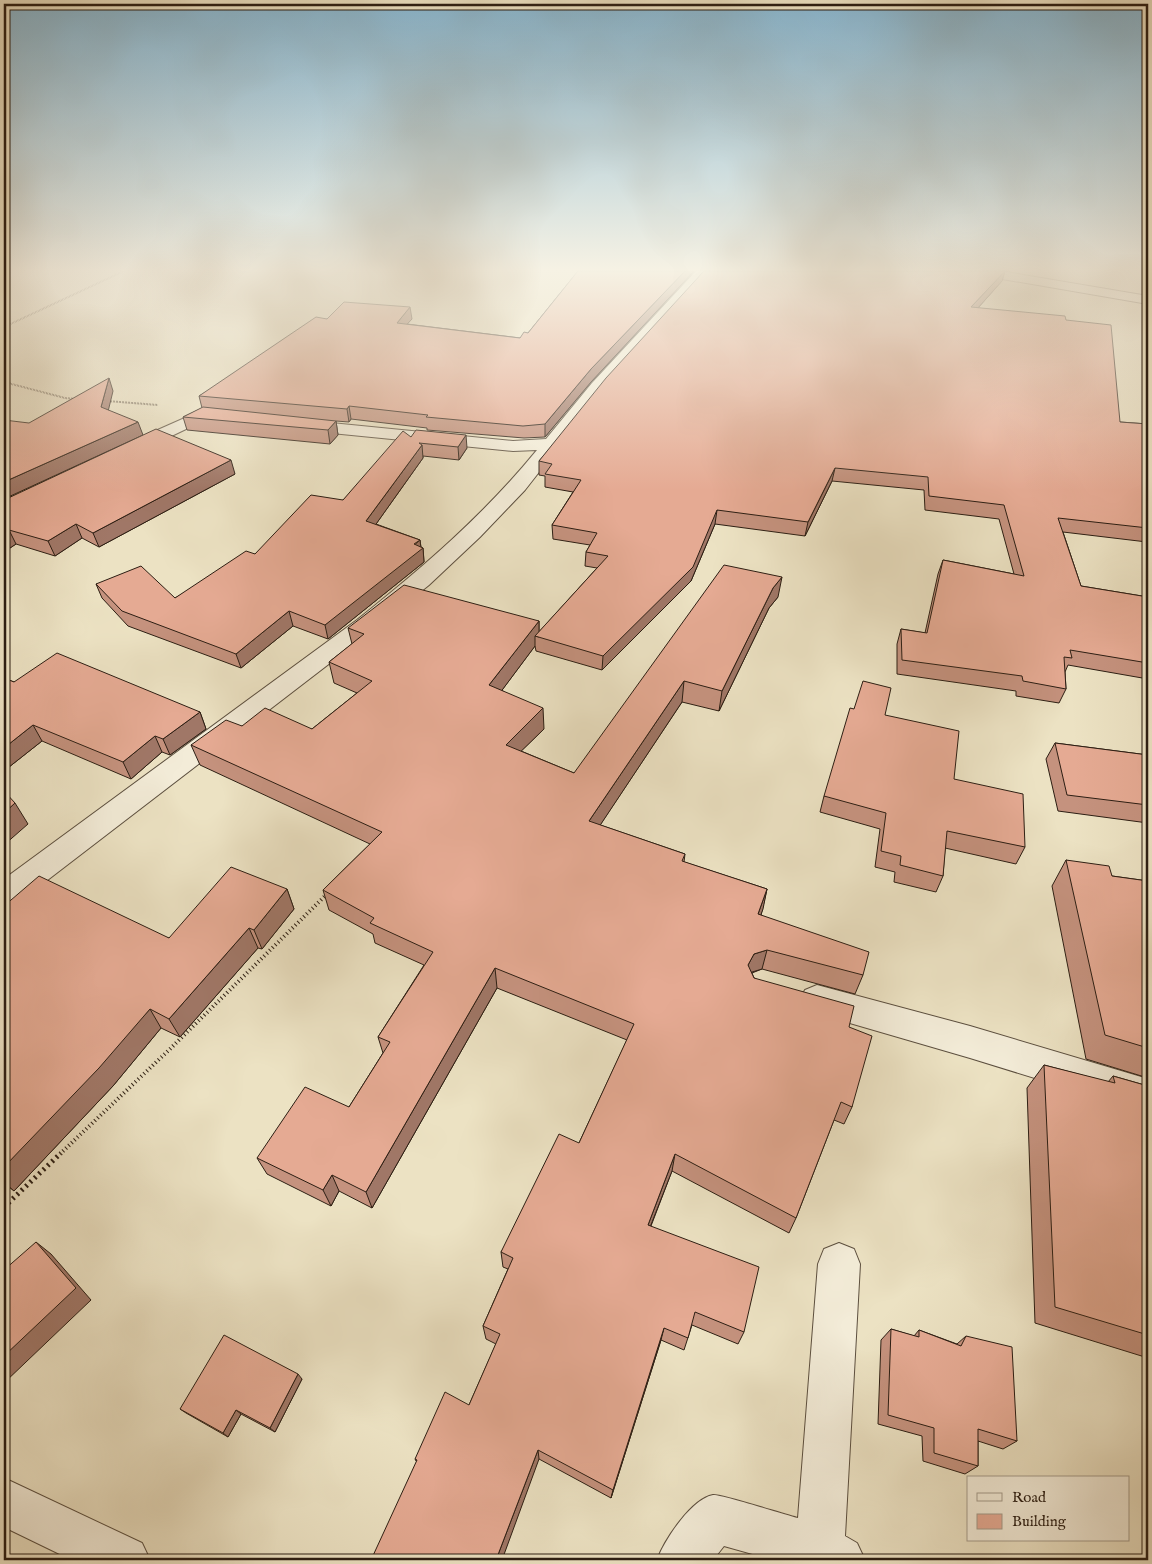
<svg xmlns="http://www.w3.org/2000/svg" width="1152" height="1564" font-family="'IM FELL English',serif">
<style>
.lines{fill:none;stroke-linecap:round;stroke-linejoin:round}
.minor-casing{stroke:#5c4f3f;stroke-width:2}
.path-far2{stroke:#2c1e13;stroke-width:2;stroke-dasharray:0.5 1;stroke-linecap:butt}
.path-far1{stroke:#2c1e13;stroke-width:4;stroke-dasharray:1 3;stroke-linecap:butt}
.path{stroke:#2c1e13;stroke-width:5;stroke-dasharray:2 4;stroke-linecap:butt}
.minor{fill:#f3ecd8;fill-rule:evenodd}
.wall{fill:#c5927e;stroke:#2c1e13}
.shaded-wall{fill:#a07767;stroke:#2c1e13}
.building{fill:#e5aa93;stroke:#2c1e13}
</style>
<rect width="100%" height="100%" fill="#ece2c3"/>
<filter id="stains"><feTurbulence type="fractalNoise" baseFrequency=".004" numOctaves="4"/><feColorMatrix values="0 0 0 0 .2 0 0 0 0 .09 0 0 0 0 .02 0 0 0 .5 -.17"/></filter>
<radialGradient id="worn" r=".72"><stop offset=".6" stop-color="#630" stop-opacity="0"/><stop offset="1" stop-color="#630" stop-opacity=".3"/></radialGradient>
<g class="lines">
<g class="minor-casing">
<path id="minor" d="M696 271H710L604 389 525 490 480 537 429 585 373 630 15 905 4 908V879L357 620C422 568 484 515 537 450L513 451 301 430 295 429 292 425 295 421 301 420 513 441 546 439 592 383Z
M972 271H1000L1148 296V304L979 275Z
M205 409 227 412 230 416 227 420 221 421 207 419 138 452 132 453 126 452 123 448 126 444Z
M817 985 970 1026 1148 1079V1113L970 1058 805 1010 800 1000 805 990Z
M839 1243 854 1249 860 1264 845 1536 857 1543 865 1560H774L724 1546 713 1560H657C664 1541 691 1499 713 1495 721 1494 785 1515 798 1518L818 1264 824 1249Z
M4 1478 142 1543 150 1560H72L4 1527Z"/>
</g>
<path class="path-far2" d="M4 327 124 271
M4 382 65 398 76 399
M107 401 158 405"/>
<path class="path-far1" d="M60 1154 171 1048 327 894"/>
<path class="path" d="M4 1207 61 1153"/>
<use href="#minor" class="minor"/>
</g>
<path class="wall" d="M578 271H694L591 382 545 437 524 438 427 430V428L351 419 349 422 336 421 338 435 330 444 187 430 183 417 202 408 199 396 327 319H412L407 324 520 338 528 333Z
M704 271H1010H1005L1002 281 978 308 1066 320 1120 422 1148 424V546L1147 542 1063 532 1081 586 1148 597V679L1068 665 1065 672 1066 689 1059 703 1016 696V691L897 674V644L901 629 925 633 938 574 943 560 1014 574 999 519 925 510 924 490 832 481 805 536 715 524 691 581 602 670 536 651 535 646 502 690 544 729 521 751 574 773 778 597 769 608 719 711 682 702 600 825 685 854 684 862 767 889 761 915 863 975 855 994 762 969 752 973 754 978 849 1027 852 1107 844 1124 834 1120 796 1218 789 1233 672 1171 651 1226 744 1332 738 1344 692 1325 684 1350 661 1340 611 1498 539 1459 416 1461 415 1459 469 1405 496 1344 486 1339 483 1326 508 1269 503 1267 501 1252 579 1143 627 1040 497 988 372 1208 339 1191 331 1206 267 1174 257 1158 349 1107 383 1053 378 1037 424 965 375 943 373 934 329 910 323 890 370 844 200 765 191 745 242 726 312 729 357 693 334 683 329 662 352 644 348 628 539 621V632L597 568 585 566 586 552 590 545 553 539 552 525 573 492 545 487V476L539 475V461Z
M411 437 467 448 459 460 423 456V458L376 524 420 540 421 547 423 548 424 562 328 639 293 626 241 668 128 626 102 598 96 584 175 598 255 554 343 500Z
M235 474 99 547 82 538 55 556 16 544 4 552V500Z
M4 678 14 682 200 712 206 729 170 755 162 752 131 779 42 741 4 771Z
M1055 743 1148 755V826V823L1058 811 1046 759Z
M954 779 1025 847 1016 864 945 848 943 876 936 892 894 882 895 872 875 867 880 829 820 812 824 796Z
M1066 860 1112 876 1148 881V1078L1086 1059 1052 886Z
M287 889 294 909 262 949 258 948 180 1037 161 1028 113 1086 14 1191 4 1183V906L169 938Z
M1044 1065 1108 1082 1113 1076 1148 1086V1358L1035 1323 1027 1088Z
M891 1329 914 1336 919 1330 957 1344 966 1336 1017 1441 1003 1449 978 1441V1466L965 1474 923 1461 922 1436 878 1424 881 1340Z
M302 1379 275 1432 241 1414 228 1437 186 1413 180 1409Z"/>
<path class="shaded-wall" d="M685 271H694L591 382 545 437V424L591 369Z
M1005 271 1002 281 968 319 971 307Z
M410 307 412 319 398 334 397 323Z
M109 378 113 391 106 420 101 407Z
M349 406 351 419 349 422 347 409Z
M336 421 338 435 330 444 328 430Z
M138 422 143 435 4 499V482Z
M466 435 467 448 459 460 458 447Z
M422 445 423 458 369 534 366 521Z
M231 460 235 474 99 547 93 533Z
M835 468 832 481 805 536 808 522Z
M717 510 715 524 691 581 602 670 603 656Z
M76 524 82 538 55 556 48 541Z
M9 530 16 544 4 552V533Z
M420 540 421 549 423 548 424 562 328 639 325 625Z
M782 577 778 597 769 608 719 711 722 691 773 588Z
M289 611 293 626 241 668 236 654Z
M539 621V637L535 636V646L491 705 489 685Z
M684 681 682 702 589 842V821Z
M543 708 544 729 507 765 506 745Z
M200 712 206 729 170 755 163 739Z
M33 725 42 741 4 771V748Z
M155 736 162 752 131 779 123 762Z
M15 803 28 824 4 845V813Z
M287 889 294 909 262 949 254 930Z
M767 889 763 909 754 934 758 914Z
M249 928 258 948 180 1037 169 1019Z
M767 950 762 969 749 973 748 965 754 954Z
M495 968 497 988 372 1208 366 1192Z
M150 1009 161 1028 113 1086 14 1191 4 1182V1167Z
M675 1154 672 1171 645 1240 648 1225Z
M332 1175 339 1191 331 1206 323 1190Z
M36 1242 51 1254 91 1300 4 1383V1356Z
M664 1328 661 1340 611 1498 613 1490Z
M298 1374 302 1379 275 1432 270 1428Z
M236 1410 241 1414 228 1437 223 1433Z
M538 1450 539 1459 502 1560H496Z"/>
<path class="building" d="M578 271H685L591 369 545 424 523 426 426 417 428 415 349 406 347 409 199 396 316 317 327 319 344 302 410 307 397 323 520 338 524 332 528 333Z
M704 271H1005L971 307 1065 316 1066 320 1111 325 1120 422 1148 424V528L1058 518 1081 586 1148 597V663L1070 650 1072 658 1064 657 1066 689 1023 681 1022 676 902 660 901 629 927 633 943 560 1024 576 1004 505 929 496 928 477 835 468 808 522 717 510 693 567 603 656 535 636 608 556 586 552 597 533 552 525 581 480 545 474 552 464 539 461 606 378Z
M109 378 101 407 138 422 4 482V420L29 423Z
M203 407 336 421 328 430 183 417Z
M156 429 231 460 93 533 76 524 48 541 9 530 4 533V500Z
M416 430 466 435 458 447 419 443 422 445 366 521 420 540 414 544 423 548 325 625 289 611 236 654 122 611 96 584 141 566 175 598 246 551 255 554 311 495 343 500 403 431 411 437Z
M724 565 782 577 773 588 722 691 684 681 589 821 685 854 682 861 767 889 758 914 869 952 863 975 767 950 754 954 748 965 754 978 854 1006 849 1027 872 1036 852 1107 841 1102 796 1218 675 1154 648 1225 759 1267 744 1332 695 1312 688 1338 664 1328 613 1490 538 1450 496 1560H371L417 1460 415 1459 445 1392 469 1405 500 1334 483 1326 513 1258 501 1252 559 1134 579 1143 634 1024 495 968 366 1192 332 1175 323 1190 257 1158 305 1087 349 1107 390 1042 378 1037 433 952 370 923 374 918 323 890 382 832 191 745 226 720 242 726 265 708 312 729 372 681 329 662 364 634 348 628 404 585 539 621 489 685 543 708 506 745 574 773Z
M57 653 200 712 163 739 155 736 123 762 33 725 4 748V678L14 682Z
M863 681 891 688 885 715 959 731 954 779 1023 794 1025 847 947 831 943 876 900 865 901 856 881 851 886 813 824 796 850 708 854 709Z
M1055 743 1148 755V805L1067 795Z
M4 791 15 803 4 813Z
M1066 860 1109 866 1112 876 1148 881V1048L1105 1035Z
M231 867 287 889 254 930 249 928 169 1019 150 1009 99 1068 4 1167V1100L7 1097 4 1094V906L39 876 169 938Z
M1044 1065 1115 1083 1113 1076 1148 1086V1335L1055 1307Z
M36 1242 76 1288 4 1356V1270Z
M891 1329 919 1337V1330L961 1346 966 1336 1012 1347 1017 1441 978 1429V1466L934 1453V1428L888 1415Z
M224 1335 298 1374 270 1428 236 1410 223 1433 180 1409Z"/>
<linearGradient id="sky" x2="0" y2="1"><stop stop-color="#88b8d3"/><stop offset="0.55" stop-color="#f6f2e4"/><stop offset="1" stop-color="#f6f2e4" stop-opacity="0"/></linearGradient>
<rect width="1152" height="490" fill="url(#sky)"/>
<rect width="1152" height="1564" fill="none" stroke="#ece2c3" stroke-width="20"/>
<rect x="5" y="5" width="1142" height="1554" fill="none" stroke="#2c1e13" stroke-width="2.5"/>
<rect x="10" y="10" width="1132" height="1544" fill="none" stroke="#2c1e13"/>
<rect x="967" y="1476" width="162" height="65" fill="#f3ecd8" stroke="#a39a89"/>
<rect x="977" y="1493" width="25" height="8" fill="#f3ecd8" stroke="#a39a89"/>
<text x="1012" y="1502" font-size="15" fill="#2c1e13">Road</text>
<rect x="977" y="1514" width="25" height="15" fill="#e5aa93" stroke="#a39a89"/>
<text x="1012" y="1526" font-size="15" fill="#2c1e13">Building</text>
<rect width="100%" height="100%" filter="url(#stains)"/>
<rect width="100%" height="100%" fill="url(#worn)"/>
</svg>
